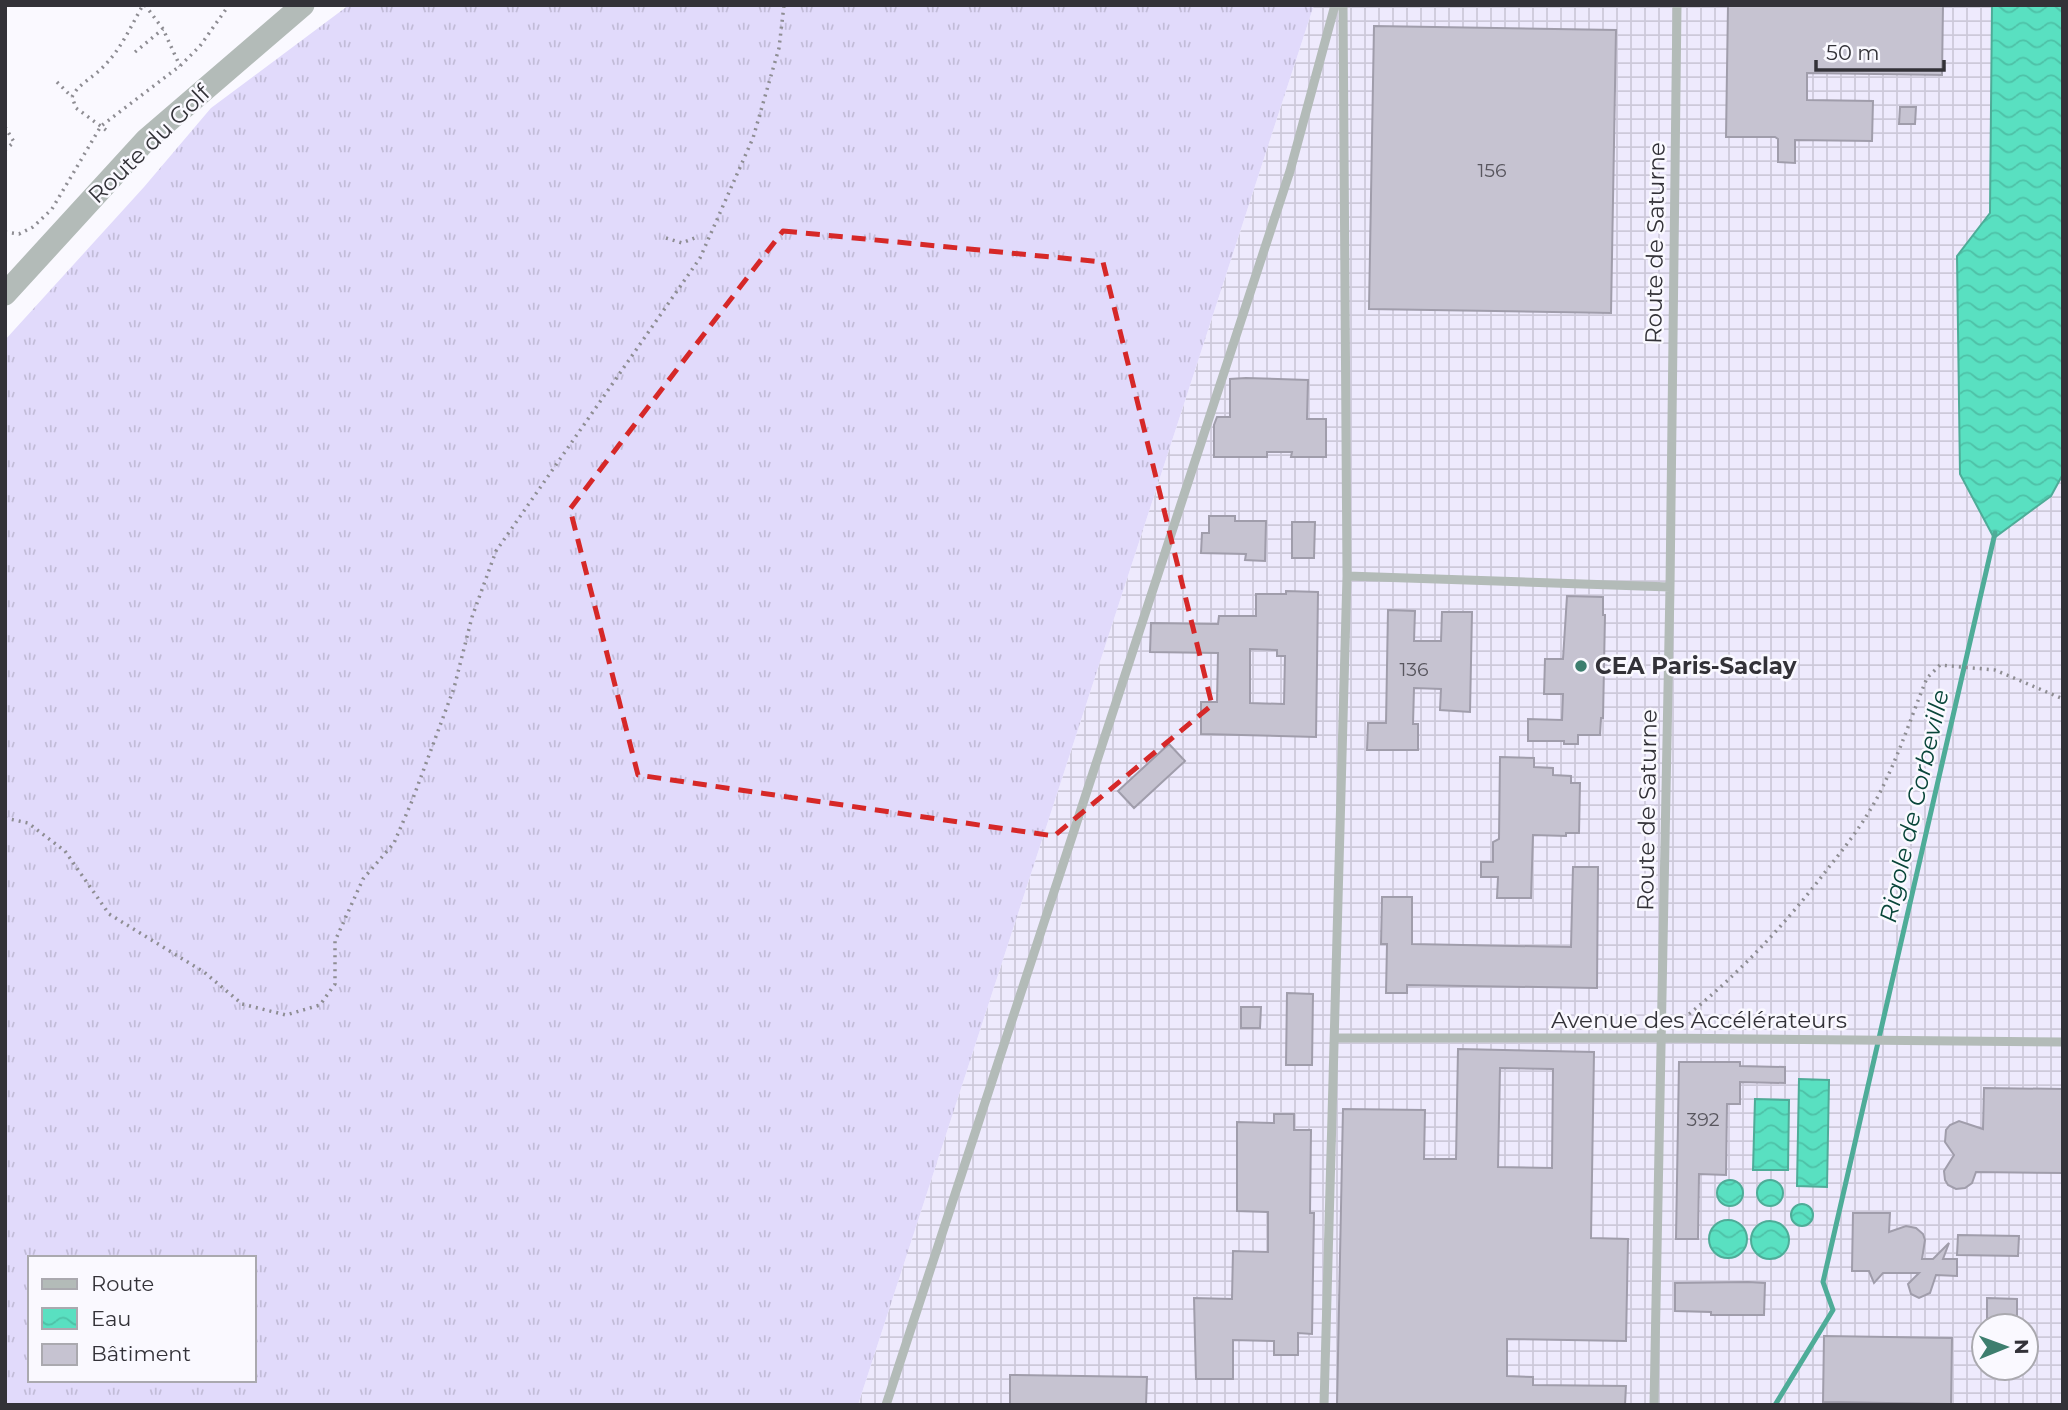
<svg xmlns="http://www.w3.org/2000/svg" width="2068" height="1410" font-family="Montserrat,sans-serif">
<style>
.industrial{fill:url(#industrial-grid);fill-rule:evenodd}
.grass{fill:url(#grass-tufts);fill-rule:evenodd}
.water{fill:url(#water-waves);stroke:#4eac98;stroke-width:2}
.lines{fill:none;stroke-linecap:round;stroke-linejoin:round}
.stream{stroke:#4eac98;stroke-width:5}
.building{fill:#c6c3d1;stroke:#a09dab;stroke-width:2;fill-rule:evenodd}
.path{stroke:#8e8d93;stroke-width:3.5;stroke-dasharray:2 5;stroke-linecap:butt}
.service{stroke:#b3bbb8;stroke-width:9}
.tertiary{stroke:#b3bbb8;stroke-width:23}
.marked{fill:none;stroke:#d62828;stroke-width:5;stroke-dasharray:14 9;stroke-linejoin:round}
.poi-dot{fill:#3d7e6e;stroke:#faf9ff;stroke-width:2.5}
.labels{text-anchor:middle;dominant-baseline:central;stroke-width:5;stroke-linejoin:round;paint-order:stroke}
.number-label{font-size:19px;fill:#58565e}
.street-label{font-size:23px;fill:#333238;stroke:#faf9ff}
.poi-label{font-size:23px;font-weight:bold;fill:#333238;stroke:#faf9ff;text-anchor:start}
.water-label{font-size:24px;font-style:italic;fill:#09463a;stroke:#faf9ff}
</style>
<defs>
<pattern id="industrial-grid" width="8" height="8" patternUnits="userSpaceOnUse" patternTransform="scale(1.75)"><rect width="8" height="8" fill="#eeeafd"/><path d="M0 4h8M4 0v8" fill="none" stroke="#cdc9da"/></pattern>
<pattern id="grass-tufts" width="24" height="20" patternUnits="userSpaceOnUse" patternTransform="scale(1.75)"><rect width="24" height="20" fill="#e1dafb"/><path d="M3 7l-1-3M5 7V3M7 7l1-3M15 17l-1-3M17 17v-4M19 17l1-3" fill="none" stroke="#c2bcd8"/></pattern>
<pattern id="water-waves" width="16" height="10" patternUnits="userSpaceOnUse" patternTransform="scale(1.75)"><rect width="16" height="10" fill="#59e0c1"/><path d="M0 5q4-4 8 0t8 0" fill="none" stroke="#4ec1a7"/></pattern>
</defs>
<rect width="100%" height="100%" fill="#faf9ff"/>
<path class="industrial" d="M1314 5H2063V1405H858ZM1984 1326H2026V1368H1984Z"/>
<path class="grass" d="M349 5H1314L858 1405H5V340L144 187 211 108ZM30 1258H254V1380H30Z"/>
<path class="water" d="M1992 5H2063V474L2051 496 1994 538 1960 474 1957 256 1990 213Z
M1799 1079 1829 1080 1827 1187 1797 1186Z
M1755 1099 1789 1100 1788 1170H1753Z
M1717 1193a13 13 0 1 1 26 0a13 13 0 1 1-26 0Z
M1757 1193a13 13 0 1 1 26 0a13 13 0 1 1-26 0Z
M1791 1215a11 11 0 1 1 22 0a11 11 0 1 1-22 0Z
M1709 1239a19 19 0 1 1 38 0a19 19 0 1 1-38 0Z
M1751 1240a19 19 0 1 1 38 0a19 19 0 1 1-38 0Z"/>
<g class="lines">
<path class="stream" d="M1775 1405 1833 1310 1823 1282 1995 533"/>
</g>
<path class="building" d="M1728 5H1943L1942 75 1807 73V100L1873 101 1872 141 1795 140V163L1778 162V139L1775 137H1726Z
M1374 26 1616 30 1611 313 1369 309Z
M1900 107H1916L1915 124H1899Z
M1246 378 1308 380 1307 419H1326V457H1291L1292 452H1267V457H1214V425L1217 417H1230V379Z
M1209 516H1235V521H1266L1265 561 1245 560 1246 554 1201 553 1202 533H1209Z
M1292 522H1315L1314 558H1292Z
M1286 591 1318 592 1316 737 1201 734V702H1217L1218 653 1150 652 1151 623 1218 624 1219 616H1256V594H1286ZM1250 649 1277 650V656H1285L1284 704 1250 703Z
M1567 596 1603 597V615H1605L1603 718H1601L1600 735H1578V744H1564V741H1528V719L1562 720 1563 694H1544L1545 659H1563Z
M1388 610 1415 611 1414 641H1441L1442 612H1472L1470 712 1440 710 1441 689 1414 688 1413 724H1418V750H1367L1368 723H1386Z
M1169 744 1185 761 1134 808 1118 791Z
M1500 757 1534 758V767L1553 768V775L1571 776V783H1580L1579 833H1566V836L1533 835 1531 898H1497L1498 877H1481V862H1493V842L1499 839Z
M1573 867H1598L1597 988 1407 985V993H1386L1387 944H1381L1382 897H1412V944L1571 947Z
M1287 993 1313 994 1312 1065H1286Z
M1241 1007H1261L1260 1028H1241Z
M1458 1049 1594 1052 1591 1238 1628 1239 1626 1341 1507 1339V1376L1533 1377V1385L1626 1386 1625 1405H1337L1343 1109 1425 1110 1424 1159H1456ZM1500 1068 1553 1069 1552 1168 1498 1167Z
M1679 1062H1740V1066L1785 1067V1083L1740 1082V1104H1727L1726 1175 1699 1174 1698 1239H1676Z
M1984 1088 2063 1089V1173L1976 1172 1972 1183 1965 1188 1956 1189 1948 1185 1945 1180 1944 1171 1954 1155 1945 1142 1946 1130 1950 1125 1959 1121 1983 1129Z
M1274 1114H1294V1130H1311L1310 1213H1314L1312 1334 1298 1333V1355H1274V1341L1233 1340V1379H1196L1194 1298 1232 1299 1233 1251 1268 1252V1212L1237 1211V1122L1274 1123Z
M1853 1213H1890L1889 1232 1906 1226 1916 1228 1923 1234 1925 1240 1922 1259H1933L1949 1243 1943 1259H1957V1276L1936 1275 1930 1293 1919 1298 1911 1294 1908 1284 1919 1273H1883L1874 1283 1869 1271H1852Z
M1958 1235 2019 1236 2018 1256 1957 1255Z
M1748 1282 1765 1283 1764 1315H1711V1312L1675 1311V1283Z
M1987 1298 2017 1299V1324H1987Z
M1824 1336 1952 1338 1951 1404 1823 1402Z
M1010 1375 1147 1377 1146 1405H1010Z"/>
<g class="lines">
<path class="path" d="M145 5 163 29 180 66
M135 52 163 29
M57 82 72 97
M5 127 14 142 5 150
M106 130 76 108 72 97C78 84 94 77 104 66 121 49 131 26 143 5
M5 232 19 234 33 227 52 209 101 126 180 66 200 46 229 5
M666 238 682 243 697 237
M5 818 28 823 65 851 109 914 204 972 242 1004 286 1015 320 1005 335 984V941L363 879 394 843 412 801 454 688 472 617 496 551 700 258 753 138 779 48 784 5
M1689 1014C1742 971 1788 921 1829 867 1850 841 1871 813 1885 782 1901 749 1913 712 1927 678L1940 665 1995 670 2063 699"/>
<path class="service" d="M1347 576 1670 587
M1335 1038H1662L2063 1042
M886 1405 1290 171 1335 5
M1324 1405 1347 576 1343 5
M1654 1405 1670 587 1677 5"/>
<path class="tertiary" d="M5 294 146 140 303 5"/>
</g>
<path class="marked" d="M783 231 1103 262 1212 705 1054 836 638 775 570 509Z"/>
<circle class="poi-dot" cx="1581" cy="666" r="7"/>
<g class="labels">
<g class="number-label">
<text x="1492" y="170">156</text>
<text x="1414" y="669">136</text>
<text x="1703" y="1119">392</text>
</g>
<g class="street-label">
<text transform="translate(149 144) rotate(-44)">Route du Golf</text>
<text transform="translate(1655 243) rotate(-89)">Route de Saturne</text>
<text transform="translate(1647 810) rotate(-89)">Route de Saturne</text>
<text x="1699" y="1020">Avenue des Accélérateurs</text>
</g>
<g class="poi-label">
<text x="1595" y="666">CEA Paris-Saclay</text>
</g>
<g class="water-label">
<text transform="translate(1914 806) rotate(-77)">Rigole de Corbeville</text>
</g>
</g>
<rect width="2068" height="1410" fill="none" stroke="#333238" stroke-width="14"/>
<rect x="28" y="1256" width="228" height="126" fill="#faf9ff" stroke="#aaa9af" stroke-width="2"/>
<rect x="42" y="1279" width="35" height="10" fill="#b3bbb8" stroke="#aaa9af" stroke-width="2"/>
<text x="91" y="1291" font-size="21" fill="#333238">Route</text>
<rect x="42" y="1308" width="35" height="21" fill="url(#water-waves)" stroke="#aaa9af" stroke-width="2"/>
<text x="91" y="1326" font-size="21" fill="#333238">Eau</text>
<rect x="42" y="1344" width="35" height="21" fill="#c6c3d1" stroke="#aaa9af" stroke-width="2"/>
<text x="91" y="1361" font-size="21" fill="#333238">Bâtiment</text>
<g transform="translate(2005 1347) rotate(89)"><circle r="33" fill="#faf9ff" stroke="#aaa9af" stroke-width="2"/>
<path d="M0-5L12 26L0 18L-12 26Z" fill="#3d7e6e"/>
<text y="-10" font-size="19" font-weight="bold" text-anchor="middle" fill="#333238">N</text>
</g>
<path d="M1816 60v10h128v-10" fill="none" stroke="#333238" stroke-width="3.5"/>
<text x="1826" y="60" font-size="21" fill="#333238" stroke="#faf9ff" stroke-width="5" paint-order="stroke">50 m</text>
</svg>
